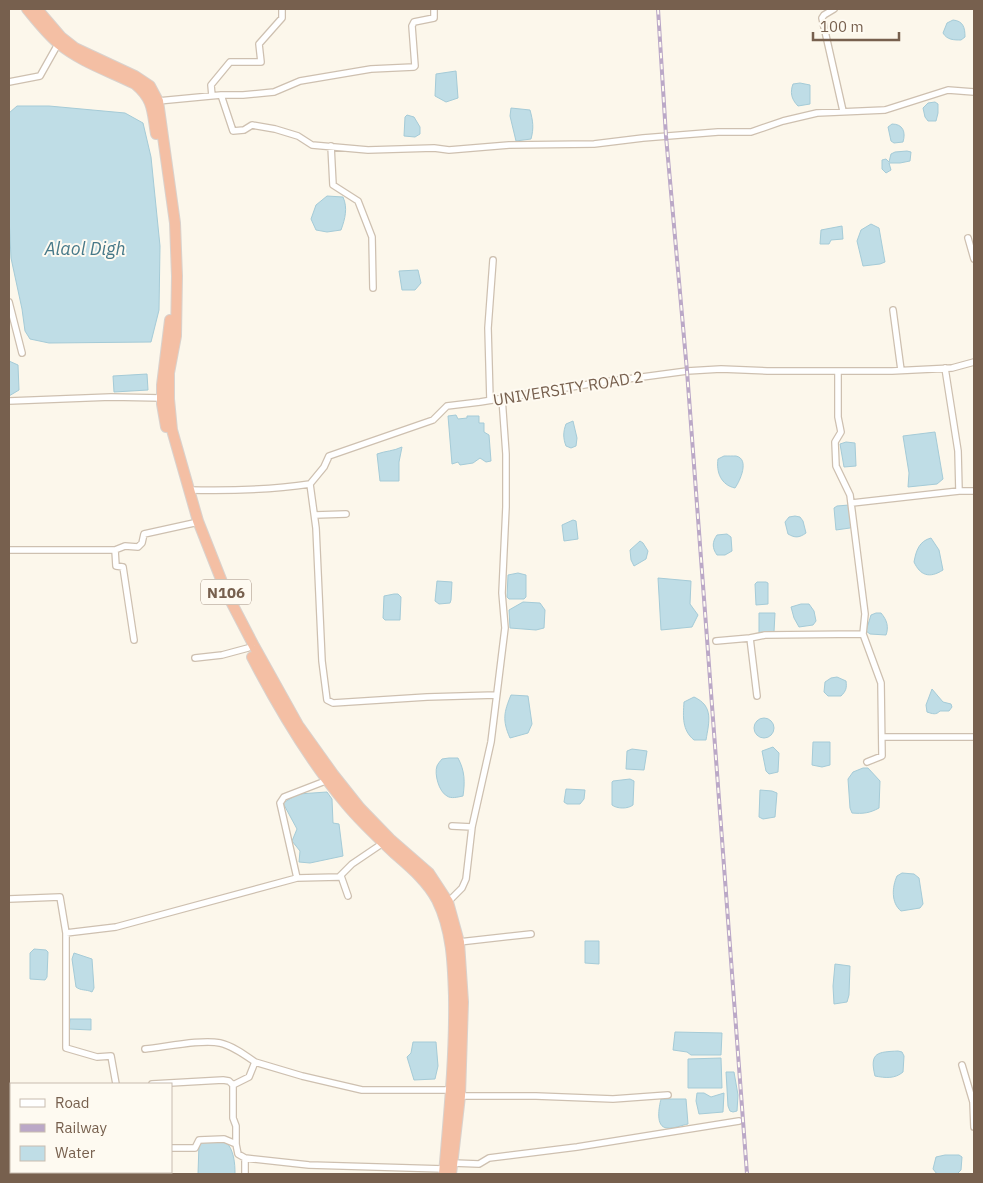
<svg xmlns="http://www.w3.org/2000/svg" width="983" height="1183" font-family="'IBM Plex Sans',sans-serif">
<style>
.water{fill:#bfdde6;stroke:#a5cbd7}
.lines{fill:none;stroke-linecap:round;stroke-linejoin:round}
.street-casing{stroke:#cec0b0;stroke-width:8}
.highway-casing{stroke:#d9d2cd;stroke-width:12}
.street{stroke:#fff;stroke-width:5.5}
.highway{stroke:#f4bfa4;stroke-width:10}
.rail-casing{stroke:#bba8c7;stroke-width:4}
.rail{stroke:#fefaf1;stroke-width:2;stroke-dasharray:5.5;stroke-linecap:butt}
.labels{text-anchor:middle;dominant-baseline:central;stroke-width:4;stroke-linejoin:round;paint-order:stroke}
.shield{fill:#fefaf1;stroke:#a08e7f;stroke-width:1}
.shield-label{font-size:15px;font-weight:bold;fill:#77604e}
.street-label{font-size:16px;fill:#77604e;stroke:#fefaf1}
.water-label{font-size:18px;font-style:italic;fill:#477989;stroke:#fefaf1}
</style>
<rect width="100%" height="100%" fill="#fcf7eb"/>
<path class="water" d="M953 20C963 21 965 27 965 37L961 40C954 40 947 40 943 33L947 23Z
M456 71 458 98 446 102 435 96 436 74Z
M800 83 810 85V104L798 106C791 99 790 92 793 84Z
M935 102 938 104V113L936 121H928L925 117 923 108 928 103Z
M17 106H49L125 113 143 123 151 157 160 246 159 310 151 342 49 343 30 339 25 331 22 309 11 258 9 216V113Z
M511 108 530 110C533 121 534 128 531 139L516 141 510 116Z
M407 115 414 117 420 127V134L415 137 404 136 405 117Z
M892 124C903 124 906 132 903 142L894 143 891 141 888 127Z
M907 151 911 152 910 161 900 163H889L891 170 886 173 882 169V160L886 159 889 162 891 154 895 152Z
M327 196 343 197C348 208 345 219 341 230L327 232 316 230 311 219 316 205Z
M871 224 879 228 885 262 880 264 863 266 857 241 861 230Z
M842 226 843 239 831 240 829 244H820L821 230Z
M418 270 421 283 415 290H402L399 271Z
M9 361 18 365 19 390 9 396Z
M147 374 148 390 114 392 113 376Z
M456 415 458 419 467 418V416H479V423H484V432L489 435 491 461 486 462 480 458 473 463 460 465 458 462 452 464 448 416Z
M573 421 577 438 576 446 571 448 566 446C563 438 563 432 566 424Z
M935 432 943 479 937 484 908 487 909 473 903 436Z
M846 442 855 443 856 466 844 467 840 444Z
M402 447 399 462V481H380L377 454C385 451 394 451 402 447Z
M724 456C728 456 733 456 736 456 750 459 740 481 735 488 721 485 716 472 718 459Z
M849 505 852 527 850 528 836 530 834 508 837 506Z
M795 516 800 517 803 521 806 533C799 538 795 538 788 534L785 522 789 517Z
M573 520 576 521 578 539 564 541 562 525Z
M727 534 731 537 732 551 725 555H717C712 548 712 542 717 535Z
M931 538 939 550 943 570C929 579 920 575 914 562 916 551 919 541 931 538Z
M640 541 643 543 648 551 646 559 634 566 631 560 630 550Z
M518 573 526 575V597L524 599H509L507 597 508 575Z
M658 578 691 581 690 604 698 615 692 627 661 630Z
M437 581 452 582 451 600 450 603 439 604 435 601Z
M757 582H766L768 583V604L756 605 755 584Z
M394 594H398L401 597 400 620H385L383 618 384 596Z
M523 602 540 603 545 610 544 628 536 630 510 628 509 610Z
M801 604H809L814 611 816 621 813 625 799 627 794 618 791 607Z
M759 613H775L774 632 759 633Z
M876 613H881C887 620 889 627 886 635L870 634 866 631 871 615Z
M837 677 846 681C847 688 846 691 841 696H828L824 692 825 682 831 678Z
M932 689 943 702 951 704 952 707 949 711H940C936 715 933 714 927 712L926 705Z
M511 695 528 696 532 724 528 733 510 738C502 720 504 712 511 695Z
M694 697C714 706 709 722 706 740H694C682 730 683 717 684 702Z
M754 728a10 10 0 1 1 20 0a10 10 0 1 1-20 0Z
M813 742H830V765L822 767 812 765Z
M773 747 779 753 778 772 769 774 766 771 762 751Z
M632 749 647 751 644 770 626 769 627 751Z
M449 758H458C465 771 465 782 463 796 458 797 451 799 447 796 439 792 434 774 437 766 437 765 441 760 442 759Z
M863 768H868L880 781 879 808C870 813 863 814 852 813L850 808 848 779 853 772Z
M630 779 634 781 633 805C628 809 617 809 612 805V782L613 781Z
M566 789 585 790 584 799 580 804H567L564 802Z
M760 790 772 791 777 793 775 817 763 819 759 817Z
M327 792 332 799 333 823 339 824 343 856 310 863 299 862 300 851 292 841 297 829 283 803 298 794Z
M902 873 914 874 919 878 923 904 920 908 901 911C891 903 892 887 897 876Z
M585 941H599V964L585 963Z
M34 949 46 950 48 952 47 977 45 980 30 979V953Z
M74 953 92 959 94 988 92 992C86 989 81 991 76 987L72 959Z
M835 964 850 966 849 995 847 1002 834 1004 833 986Z
M70 1019H91V1030L69 1029Z
M675 1032 722 1033 721 1055H691L687 1052 673 1050Z
M413 1042H436L438 1066 435 1079 414 1080 407 1057 411 1053Z
M898 1051 902 1052 904 1056 903 1072C895 1079 885 1078 875 1076 869 1052 878 1052 898 1051Z
M721 1058 722 1088H688V1059Z
M726 1072H734L738 1095 737 1111 733 1112 730 1111 728 1106Z
M697 1093H704L711 1097 724 1093 723 1112 699 1114 696 1101Z
M661 1099H686L688 1124C682 1125 674 1129 667 1128 655 1127 659 1107 661 1099Z
M204 1141 226 1142C234 1150 235 1163 235 1174H198L199 1144Z
M945 1155H959L962 1157 961 1170 957 1174H937L933 1169 936 1157Z"/>
<g class="lines">
<g class="street-casing">
<path id="street" d="M834 9 824 15 822 18 843 111
M9 82 40 76 58 44
M221 95H243L274 92 300 81 371 69 414 67 415 66 412 26 414 22 434 18V9
M212 96 211 85 230 62H261L259 44 282 18V9
M158 101 221 95 233 131 244 130 252 125 275 129 298 136 312 145 368 150 434 148 449 150 509 145 594 144 643 138 718 132H751L783 121 817 113 885 110 948 90 974 92
M331 146 333 185 358 201 372 237 373 288
M968 238 974 259
M9 302 22 353
M893 310 901 370
M945 368 958 451 959 491
M838 371V417L841 432 835 442 836 466 850 495 865 614 863 634 881 683 882 756 867 762
M490 400 488 328 493 260
M9 401 111 397 162 398
M310 484 316 528 322 661 327 700 333 703 427 697 496 695
M189 490C230 491 270 490 310 484L324 467 329 456 433 420 447 406 480 402 590 384 687 371 721 369 767 371H892L952 368 974 362
M852 503 959 491H974
M315 515 346 514
M9 550H115L125 546 138 547 142 543 144 534 194 523
M115 550 116 566 123 567 134 640
M716 641 750 638
M195 658 222 655 248 648
M757 696 750 638 765 635 863 634
M882 737H974
M452 826 472 827
M341 876 348 896
M297 878 280 803 284 797 328 780
M9 899 60 897 66 933 116 927 297 878 339 877 352 864 383 843
M448 902 462 888 466 879 472 827 491 742 505 628 502 593 506 507V454L502 398
M66 933V1048L97 1057 111 1056 116 1084
M459 942 531 934
M145 1049C165 1047 202 1039 220 1043 233 1046 245 1055 255 1062
M962 1065 973 1102 974 1127
M152 1084 223 1080 229 1081 233 1085 249 1077 255 1062 302 1076 362 1090H452
M233 1085V1118L236 1126V1144L238 1154 245 1158 309 1165 444 1169
M460 1096H536L613 1099 668 1095
M9 1129 11 1130
M171 1148H195L199 1140 224 1139 236 1144
M453 1163 479 1164 489 1158 577 1147 739 1121
M130 1172 133 1174
M245 1174V1158"/>
</g>
<g class="highway-casing">
<path id="highway" d="M27 9C37 21 47 34 59 44 81 62 109 71 135 84 154 100 152 111 156 134
M37 9 61 37 75 48 135 76 150 86 158 101 175 223 177 276 176 336 169 373V399L172 430 198 521 226 592 254 646 298 725 333 774 360 808 390 839 429 873 448 902 459 942 463 1002 460 1096 451 1174
M166 427 162 404V385L170 320
M252 657C279 709 309 760 346 804 360 821 377 837 394 853 410 867 427 881 437 900 452 930 453 964 454 996 455 1056 449 1115 444 1174"/>
</g>
<use href="#street" class="street"/>
<use href="#highway" class="highway"/>
<g class="rail-casing">
<path id="rail" d="M658 9 666 136 687 371 747 1174"/>
</g>
<use href="#rail" class="rail"/>
</g>
<g class="labels">
<rect class="shield" x="201" y="579.5" width="50" height="25" rx="4"/>
<g class="shield-label">
<text x="226" y="592">N106</text>
</g>
<g class="street-label">
<text transform="translate(568 388) rotate(-9)">UNIVERSITY ROAD 2</text>
</g>
<g class="water-label">
<text x="85" y="248">Alaol Digh</text>
</g>
</g>
<rect width="983" height="1183" fill="none" stroke="#77604e" stroke-width="20"/>
<rect x="10" y="1083" width="162" height="90" fill="#fefaf1" stroke="#c8bcb0"/>
<rect x="20" y="1099" width="25" height="8" fill="#ffffff" stroke="#c8bcb0"/>
<text x="55" y="1108" font-size="15" fill="#77604e">Road</text>
<rect x="20" y="1124" width="25" height="8" fill="#bba8c7" stroke="#c8bcb0"/>
<text x="55" y="1133" font-size="15" fill="#77604e">Railway</text>
<rect x="20" y="1146" width="25" height="15" fill="#bfdde6" stroke="#c8bcb0"/>
<text x="55" y="1158" font-size="15" fill="#77604e">Water</text>
<path d="M813 32v8h86v-8" fill="none" stroke="#77604e" stroke-width="2.5"/>
<text x="820" y="32" font-size="15" fill="#77604e" stroke="#fefaf1" stroke-width="4" paint-order="stroke">100 m</text>
</svg>
